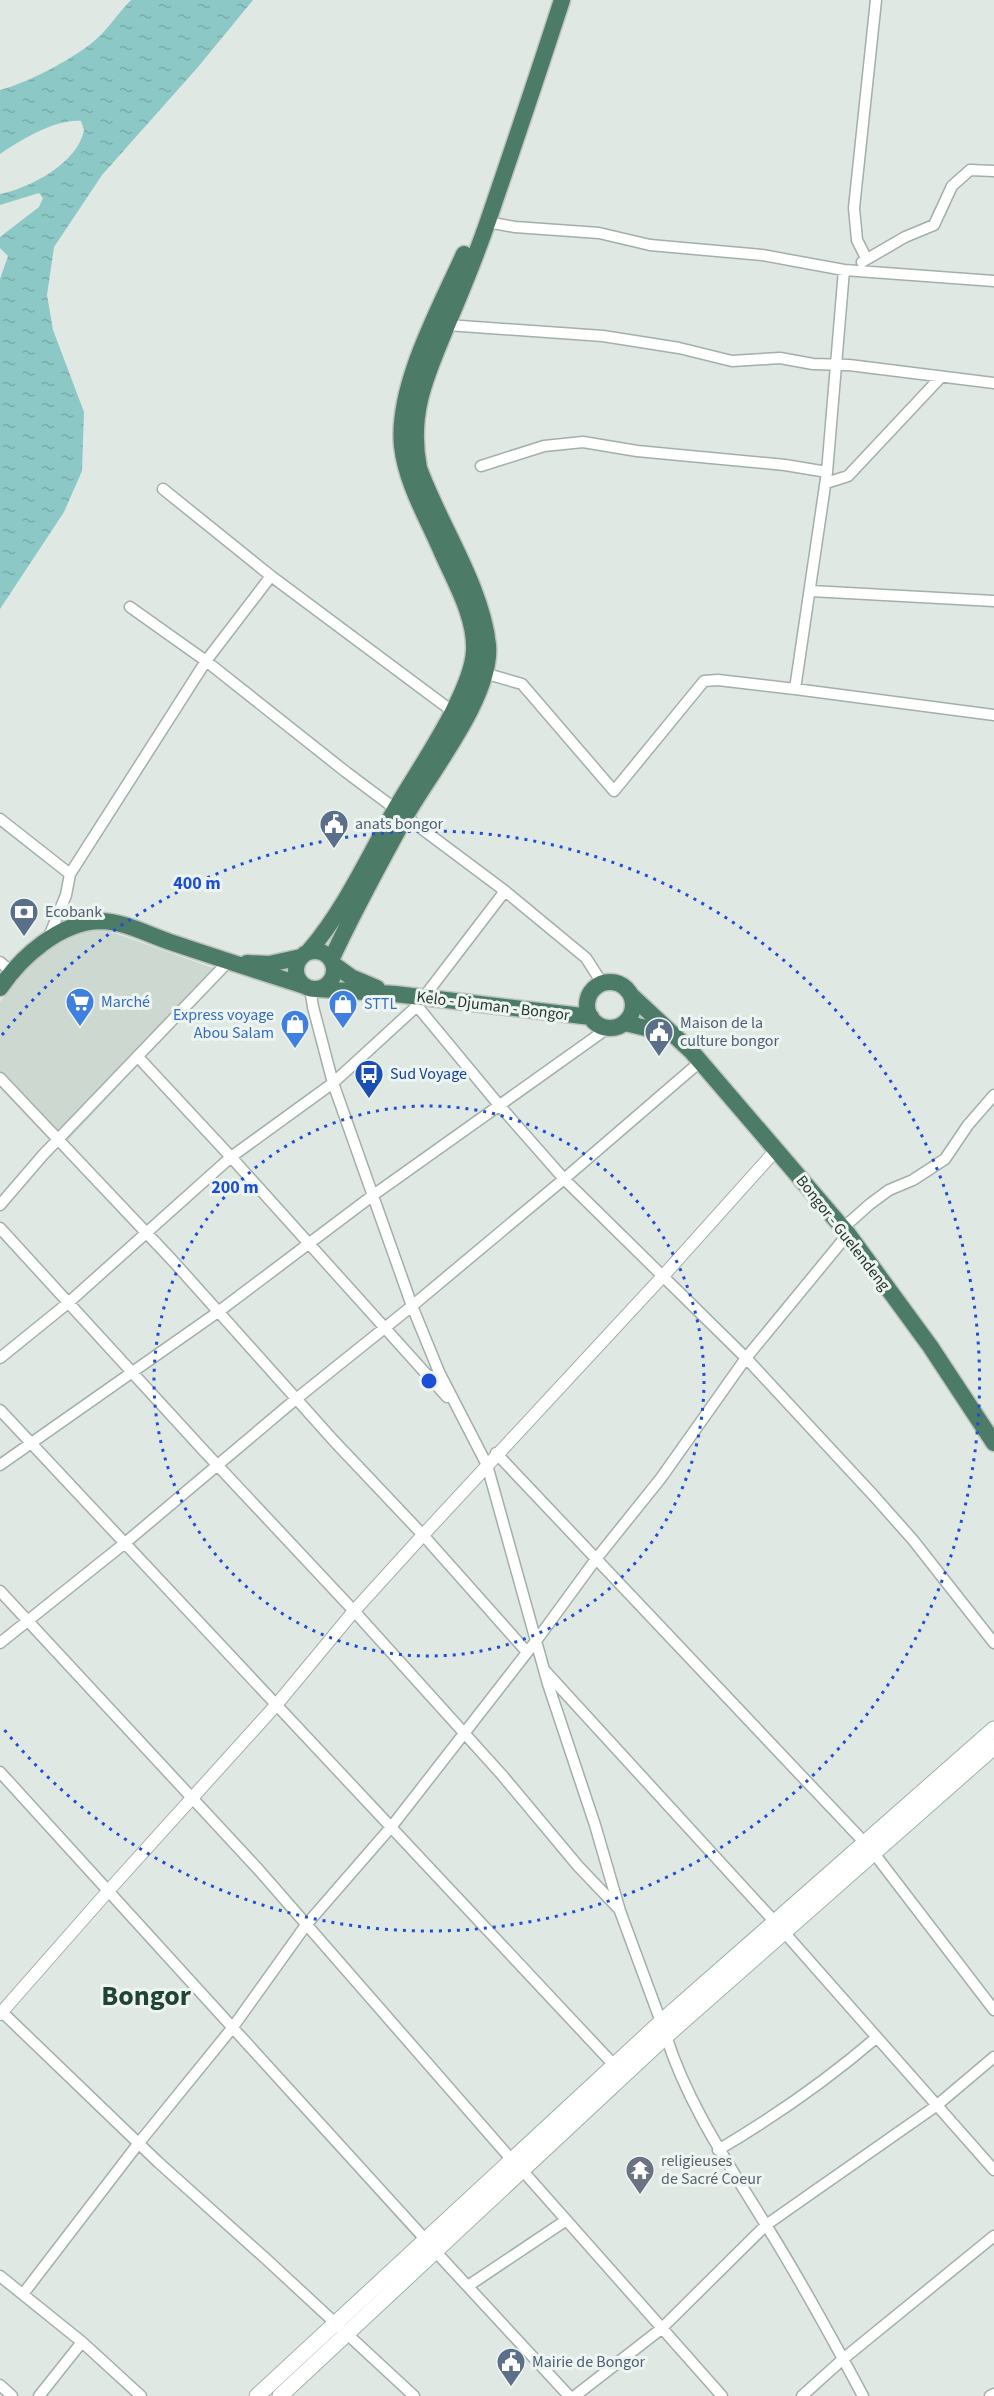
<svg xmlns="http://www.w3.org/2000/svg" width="994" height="2396" font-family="'Source Sans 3',sans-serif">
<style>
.built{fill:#cdd8d1}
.water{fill:url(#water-ripples)}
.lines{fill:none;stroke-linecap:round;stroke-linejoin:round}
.minor-casing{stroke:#a3afa8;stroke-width:13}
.tertiary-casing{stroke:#a3afa8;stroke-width:14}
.secondary-casing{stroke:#9fb2a7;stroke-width:17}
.trunk-casing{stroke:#bdc3c0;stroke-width:19}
.minor{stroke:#fff;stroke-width:10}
.tertiary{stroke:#fff;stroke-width:12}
.secondary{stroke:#fff;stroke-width:15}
.trunk{stroke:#4c7c67;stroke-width:16}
.ring{fill:none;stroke:#1d4ed8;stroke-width:3;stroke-dasharray:3 6}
.labels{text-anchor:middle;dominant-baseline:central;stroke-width:6;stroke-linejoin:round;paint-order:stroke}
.service-label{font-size:16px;fill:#4e5e75;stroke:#eef5f0;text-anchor:start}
.shop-label{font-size:16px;fill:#366cbe;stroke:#eef5f0;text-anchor:start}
.street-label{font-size:16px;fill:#22362c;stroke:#eef5f0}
.transit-label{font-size:16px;fill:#164399;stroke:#eef5f0;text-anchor:start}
.worship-label{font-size:16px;fill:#5b616d;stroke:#eef5f0;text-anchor:start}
.town-label{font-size:28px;font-weight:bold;fill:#204535;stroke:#eef5f0}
.centre{fill:#1d4ed8;stroke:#eef5f0;stroke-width:3}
.ring-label{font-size:18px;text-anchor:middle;font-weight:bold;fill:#1d4ed8;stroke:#eef5f0;stroke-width:6;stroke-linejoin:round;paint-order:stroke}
</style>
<defs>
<pattern id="water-ripples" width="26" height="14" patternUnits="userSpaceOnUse" patternTransform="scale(1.5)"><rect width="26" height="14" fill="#8cc8c5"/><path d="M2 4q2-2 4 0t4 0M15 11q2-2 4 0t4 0" fill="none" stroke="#78aca9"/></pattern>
</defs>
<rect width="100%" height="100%" fill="#dfe8e2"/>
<path class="built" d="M97 927 224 972 59 1150 0 1088V1002L27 967 58 942Z"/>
<path class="water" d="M131 0H253L198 67 102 175 54 247 47 295 53 330 84 412 82 471 64 512 0 609V279L8 256 0 248V237L39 207 43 198 39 193 0 205V194C30 188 78 163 84 130L81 121C54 119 22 140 0 154V90C27 83 71 60 93 42 107 31 118 13 131 0Z"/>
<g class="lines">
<g class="minor-casing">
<path id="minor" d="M487 222 515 227 599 233 650 245 762 255 844 270 994 281
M866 258 857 240 854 208 876 0
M862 262 905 237 934 225 952 186 970 170 994 171
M447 325 603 336 679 348 732 361 780 358 813 364 849 365 994 383
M481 466 544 446 583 442 637 451 785 465 827 472
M826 483 848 476 940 378
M163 489 271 576 452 711
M811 591 994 601
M130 607 206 661 346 772 505 891 586 958 602 983
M484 673 522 684 614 791 704 681 718 680 795 689 994 715
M795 689 827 472 844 270
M0 819 70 874
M48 939 66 895 70 874 206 661 271 576
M0 962 12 972
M310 988 313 1007 333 1083 412 1306 439 1372 487 1465 548 1684 595 1825 620 1911 661 2022
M417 1006 499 1105 564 1179 746 1358 874 1496 913 1540 994 1643
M138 1057 231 1157 447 1397
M0 1078 173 1261 334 1441 423 1535 527 1652
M0 1205 43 1155 228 962
M0 1228 205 1452 354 1611 502 1775 578 1866 619 1909
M843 1228 870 1204 889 1190 913 1180 945 1159 968 1125 994 1095
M0 1358 68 1303 231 1157 333 1083 417 1006 505 891
M0 1410 614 2065
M496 1453 864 1842
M0 1465 218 1312 372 1196 608 1028
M0 1591 258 1869 511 2159
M0 1643 125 1543 296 1399 412 1306 564 1179 701 1061
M546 1672 774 1921
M0 1772 425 2239
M873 1852 994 2010
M783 1931 994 2170
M0 2010 158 2162 265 2258 414 2396
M666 2036C688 2105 728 2163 766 2225 801 2281 832 2338 863 2396
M718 2150C774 2117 827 2080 876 2038
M522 2170 722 2396
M435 2251 569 2396
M0 2276 82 2342 141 2396
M468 2286 565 2221
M23 2294 138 2144 233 2027 306 1925 392 1826 536 1641 596 1559 661 1478 746 1358 848 1234
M0 2385 12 2396
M39 2396 82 2342
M575 2396 661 2329 766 2225 936 2106 994 2057
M802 2396 843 2359 994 2236
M990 2396 994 2394"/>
</g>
<g class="tertiary-casing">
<path id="tertiary" d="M0 2014 109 1890 277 1704 354 1611 423 1535 663 1276 776 1150"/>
</g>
<g class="secondary-casing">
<path id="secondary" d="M257 2396 661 2022 994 1729
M280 2396 666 2036 994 1747"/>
</g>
<g class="trunk-casing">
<path id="trunk" d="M309 951C345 909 369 856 396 808 418 770 472 693 474 651 476 616 453 579 440 548 426 516 406 482 402 446 396 386 440 308 464 254
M296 970a19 19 0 1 1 38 0a19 19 0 1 1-38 0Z
M331 960C353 912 379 865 404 819 428 775 493 696 488 645 482 586 439 524 419 468 408 412 427 374 448 323 462 290 476 256 488 221 513 148 538 74 562 0
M247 963 269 964 301 957
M333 964 351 977 377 988
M587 1005a23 23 0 1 1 46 0a23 23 0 1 1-46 0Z
M0 988C21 957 60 922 100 921 123 921 149 935 170 942 215 957 260 972 305 986
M318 989 395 994 591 1017
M632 996 692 1052 848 1234 930 1346 994 1443
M625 1023 671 1034"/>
</g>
<use href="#minor" class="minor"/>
<use href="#tertiary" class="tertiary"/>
<use href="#secondary" class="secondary"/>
<use href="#trunk" class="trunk"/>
</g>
<g class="ring">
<circle cx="429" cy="1381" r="275"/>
<path d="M2 1035A550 550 0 1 1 2 1727"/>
</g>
<defs>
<g id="civic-pin" transform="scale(1.5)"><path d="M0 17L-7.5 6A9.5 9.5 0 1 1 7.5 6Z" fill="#5c6f8a" stroke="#eef5f0"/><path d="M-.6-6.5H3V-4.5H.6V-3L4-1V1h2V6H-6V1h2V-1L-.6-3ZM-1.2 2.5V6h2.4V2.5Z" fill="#fff"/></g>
<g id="bank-pin" transform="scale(1.5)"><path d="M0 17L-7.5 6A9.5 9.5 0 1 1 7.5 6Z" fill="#5c6f8a" stroke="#eef5f0"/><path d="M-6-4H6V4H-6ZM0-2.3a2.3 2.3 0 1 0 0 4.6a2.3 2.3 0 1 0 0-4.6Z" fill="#fff"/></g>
<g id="supermarket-pin" transform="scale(1.5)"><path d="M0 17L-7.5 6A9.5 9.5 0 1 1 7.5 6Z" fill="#3f7fe0" stroke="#eef5f0"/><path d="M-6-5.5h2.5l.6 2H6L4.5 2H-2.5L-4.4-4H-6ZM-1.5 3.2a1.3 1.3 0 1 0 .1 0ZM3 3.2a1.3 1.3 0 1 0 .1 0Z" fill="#fff"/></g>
<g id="shop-pin" transform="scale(1.5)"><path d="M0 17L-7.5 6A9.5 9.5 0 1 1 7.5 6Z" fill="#3f7fe0" stroke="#eef5f0"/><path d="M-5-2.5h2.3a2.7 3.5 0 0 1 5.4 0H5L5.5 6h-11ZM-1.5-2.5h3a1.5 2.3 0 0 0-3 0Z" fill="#fff"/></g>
<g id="bus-pin" transform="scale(1.5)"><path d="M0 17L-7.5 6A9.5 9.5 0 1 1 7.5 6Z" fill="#1a4fb4" stroke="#eef5f0"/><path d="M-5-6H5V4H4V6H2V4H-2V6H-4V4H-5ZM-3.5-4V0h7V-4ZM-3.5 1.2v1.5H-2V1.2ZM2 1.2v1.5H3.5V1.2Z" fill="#fff"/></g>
<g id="temple-pin" transform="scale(1.5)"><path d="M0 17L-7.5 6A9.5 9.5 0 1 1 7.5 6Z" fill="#6b7280" stroke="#eef5f0"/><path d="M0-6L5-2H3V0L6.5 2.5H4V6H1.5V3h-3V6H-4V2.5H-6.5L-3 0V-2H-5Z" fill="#fff"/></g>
</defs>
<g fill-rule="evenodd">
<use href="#civic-pin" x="334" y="824"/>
<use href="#bank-pin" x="24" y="912"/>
<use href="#supermarket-pin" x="80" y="1002"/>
<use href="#shop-pin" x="343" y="1004"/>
<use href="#shop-pin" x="295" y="1024"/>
<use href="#civic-pin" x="659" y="1032"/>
<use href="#bus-pin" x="369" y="1074"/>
<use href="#temple-pin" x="640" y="2170"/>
<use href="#civic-pin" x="511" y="2362"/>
</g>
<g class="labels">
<g class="service-label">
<text x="355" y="824">anats bongor</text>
<text x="45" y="912">Ecobank</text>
<text x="680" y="1023">Maison de la<tspan x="680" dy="18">culture bongor</tspan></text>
<text x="532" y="2362">Mairie de Bongor</text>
</g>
<g class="shop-label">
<text x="101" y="1002">Marché</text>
<text x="364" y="1004">STTL</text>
<text x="274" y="1015" text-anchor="end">Express voyage<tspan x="274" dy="18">Abou Salam</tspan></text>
</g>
<g class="street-label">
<text transform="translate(493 1006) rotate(7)">Kelo - Djuman - Bongor</text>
<text transform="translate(843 1233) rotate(52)">Bongor - Guelendeng</text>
</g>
<g class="transit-label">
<text x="390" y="1074">Sud Voyage</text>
</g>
<g class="worship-label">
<text x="661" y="2161">religieuses<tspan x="661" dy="18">de Sacré Coeur</tspan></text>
</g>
<g class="town-label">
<text x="146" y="1996">Bongor</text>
</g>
</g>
<circle cx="429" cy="1381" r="9" class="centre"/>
<g class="ring-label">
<text x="197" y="889">400 m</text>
<text x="235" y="1193">200 m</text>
</g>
</svg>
